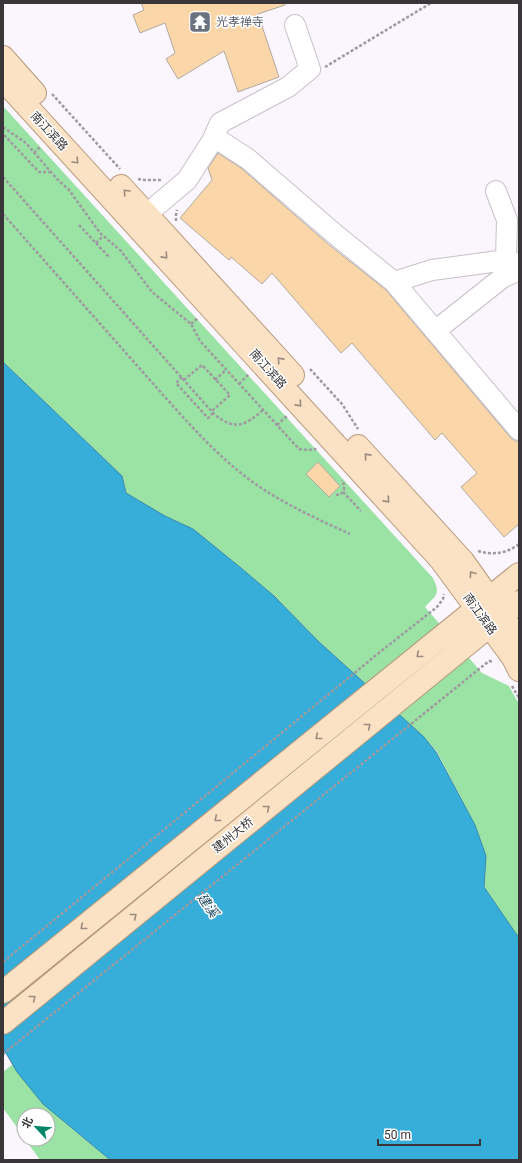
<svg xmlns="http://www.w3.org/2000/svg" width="522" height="1163" font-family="Roboto,'Noto Sans SC',sans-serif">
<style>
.green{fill:#9ae3a5}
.water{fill:#37adda;stroke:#3789a9}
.building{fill:#fad6a8;stroke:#b0aba4}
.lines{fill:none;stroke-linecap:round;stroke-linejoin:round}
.minor-casing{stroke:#c7c1c8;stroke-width:22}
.major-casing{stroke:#b6997a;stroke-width:24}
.path{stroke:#9e9a9f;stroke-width:2.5;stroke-dasharray:3 2;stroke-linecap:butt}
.minor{stroke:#fff;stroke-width:20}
.major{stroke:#fce2c4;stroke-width:22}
.oneway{stroke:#9a8c7e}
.labels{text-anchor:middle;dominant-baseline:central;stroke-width:3;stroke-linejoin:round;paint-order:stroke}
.worship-label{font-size:12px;fill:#5b616d;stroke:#fff;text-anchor:start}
.street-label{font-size:12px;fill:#383638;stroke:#fff}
.water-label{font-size:13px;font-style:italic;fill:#215064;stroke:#fff}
</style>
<rect width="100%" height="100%" fill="#fbf5fd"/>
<path class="green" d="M3 106 433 578C441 595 436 595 425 607L482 673 509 686 519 704V938L484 887 486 856 475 825 437 752 424 737 318 641 274 596 241 568 193 529 165 516 126 493 122 476 3 362Z
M13 1064C36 1103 74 1129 108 1158L109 1160H40L25 1139H48V1115H24V1137L3 1108V1072Z"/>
<path class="water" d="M3 362 122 476 126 493 165 516 193 529 241 568 274 596 318 641 424 737 436 752 475 825 486 856 484 887 519 938V1160H109L108 1158 43 1104 17 1072 3 1048Z"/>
<path class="building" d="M141 3H285V5L258 14 279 77 238 92 224 51 178 79 166 59 175 53 165 23 140 33 133 15 144 10Z
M218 153 241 168 328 244 386 290 510 437 515 441H519V524L504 537 461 487 477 473 442 433 435 440 352 343 341 353 272 273 262 284 231 257 229 260 180 218 212 180 208 168Z
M318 462 340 486 329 497 306 474Z"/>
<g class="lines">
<g class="minor-casing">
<path id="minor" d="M214 137 248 159 336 235 394 282 519 430
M496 191 507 220 506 260
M135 224 187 180 212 141 220 123 288 87 310 69 295 25
M394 282 432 270 506 260 515 263 519 269
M435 331 502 278 519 270"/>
</g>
<g class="major-casing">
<path id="major" d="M3 57 35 93
M3 80 440 559 513 658 519 670
M121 186 293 375
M358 446 463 561 519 640
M3 992 519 574
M3 1023 519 602"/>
</g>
<path class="path" d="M325 67 431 3
M52 94 120 169
M3 127 26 143 57 179 69 190 100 233 121 251 152 292 191 324 200 341 299 449 308 450 315 449 316 450
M4 135 39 172H51
M34 153 41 146
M3 177 214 414C235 431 245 426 263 410
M138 179 144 180H161
M3 214C49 266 95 318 141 370 177 410 211 452 254 483 284 504 317 519 350 534
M176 221V215L177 210
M79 225 110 258
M96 243 103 236
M191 324 198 318
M310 369 342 404 358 429
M182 377 176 383 208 418 213 413
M184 380 202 365 230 395 212 411
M215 380 226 370
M239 384 249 374
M277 425 287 416
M343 492 361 511
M336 495 341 494 344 490V485L342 480
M478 551C493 555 506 554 519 544
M512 686 519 698
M3 962 380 652 437 607 443 599 444 594
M3 1054 489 661 494 662"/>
<use href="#minor" class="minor"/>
<use href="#major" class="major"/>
</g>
<defs><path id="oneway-chevron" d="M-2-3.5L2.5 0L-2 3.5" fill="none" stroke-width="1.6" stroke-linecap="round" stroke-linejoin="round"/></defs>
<g class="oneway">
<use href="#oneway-chevron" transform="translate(76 161) rotate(47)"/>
<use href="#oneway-chevron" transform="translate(126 192) rotate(-133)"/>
<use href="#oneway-chevron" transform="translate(165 256) rotate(48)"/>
<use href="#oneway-chevron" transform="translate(280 360) rotate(-132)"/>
<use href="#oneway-chevron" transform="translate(299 404) rotate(48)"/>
<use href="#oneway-chevron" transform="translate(367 456) rotate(-132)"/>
<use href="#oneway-chevron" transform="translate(387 500) rotate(48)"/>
<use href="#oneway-chevron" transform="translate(472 574) rotate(-126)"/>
<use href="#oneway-chevron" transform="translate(419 655) rotate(141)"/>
<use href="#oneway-chevron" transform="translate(368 726) rotate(-39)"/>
<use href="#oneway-chevron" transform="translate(318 737) rotate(141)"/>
<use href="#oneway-chevron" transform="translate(267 808) rotate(-39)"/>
<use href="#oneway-chevron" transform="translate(217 819) rotate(141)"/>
<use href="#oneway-chevron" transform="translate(134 916) rotate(-39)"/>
<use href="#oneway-chevron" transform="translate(83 927) rotate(141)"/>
<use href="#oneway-chevron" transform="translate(33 998) rotate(-39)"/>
</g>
<defs>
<g id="temple-square" transform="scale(1.15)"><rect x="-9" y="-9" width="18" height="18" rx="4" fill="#6b7280" stroke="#fff"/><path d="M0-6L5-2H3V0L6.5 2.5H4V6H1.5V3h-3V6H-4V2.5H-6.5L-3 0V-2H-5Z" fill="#fff"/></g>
</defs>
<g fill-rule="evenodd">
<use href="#temple-square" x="200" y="22"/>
</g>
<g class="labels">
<g class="worship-label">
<text x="216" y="22">光孝禅寺</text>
</g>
<g class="street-label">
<text transform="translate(49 131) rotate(47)">南江滨路</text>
<text transform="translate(268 369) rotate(48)">南江滨路</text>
<text transform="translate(480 614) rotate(54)">南江滨路</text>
<text transform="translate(233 835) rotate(-39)">建州大桥</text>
</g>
<g class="water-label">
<text transform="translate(208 905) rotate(54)">建溪</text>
</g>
</g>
<rect width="522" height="1163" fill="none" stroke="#383638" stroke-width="8"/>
<g transform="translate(36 1127) rotate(296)"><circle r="19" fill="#ffffff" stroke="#afafaf"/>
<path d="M0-3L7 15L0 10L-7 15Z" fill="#008568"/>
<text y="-6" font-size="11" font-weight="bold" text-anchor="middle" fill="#383638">北</text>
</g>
<path d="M378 1139v6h102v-6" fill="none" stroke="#383638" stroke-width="2"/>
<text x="384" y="1139" font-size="12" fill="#383638" stroke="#ffffff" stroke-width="3" paint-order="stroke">50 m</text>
</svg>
